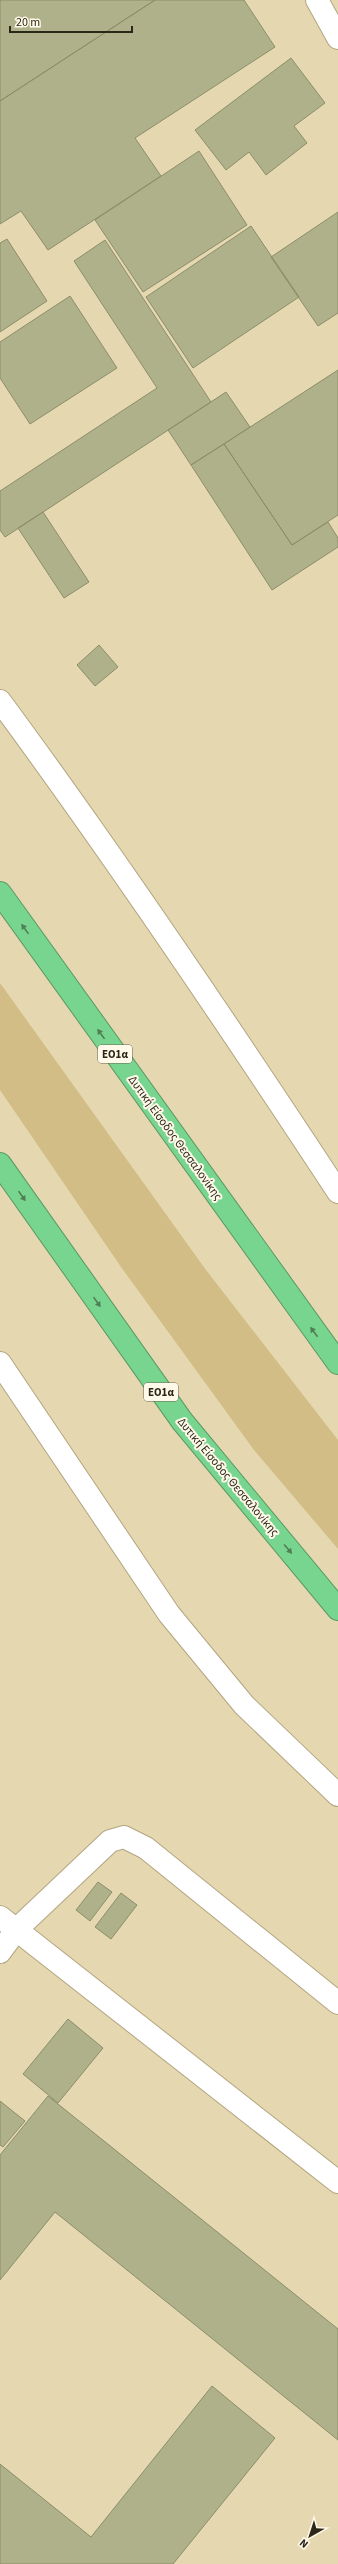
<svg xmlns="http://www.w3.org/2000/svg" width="338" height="2564" font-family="'Source Sans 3',sans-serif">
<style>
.green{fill:#d1bd85}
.building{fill:#afb18b;stroke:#8c8e69}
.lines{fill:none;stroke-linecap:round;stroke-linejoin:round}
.minor-casing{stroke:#b2a580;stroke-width:24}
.highway-casing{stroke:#5c9865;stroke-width:24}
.minor{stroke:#fff;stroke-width:22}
.highway{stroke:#77d58f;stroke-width:22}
.oneway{fill:#517e53}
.labels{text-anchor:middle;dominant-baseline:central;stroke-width:4;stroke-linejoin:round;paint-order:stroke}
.shield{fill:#fff9ea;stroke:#6b6556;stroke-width:1}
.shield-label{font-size:11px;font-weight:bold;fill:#2b2617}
.street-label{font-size:12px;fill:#2b2617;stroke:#fff9ea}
</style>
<rect width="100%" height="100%" fill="#e5d8b1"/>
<path class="green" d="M0 983 206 1270 338 1440V1549L254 1450 121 1267 0 1090Z"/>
<path class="building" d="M0 0H155L0 101Z
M155 0H244L275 47 135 138 161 176 48 250 21 211 0 224V101Z
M291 58 325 103 294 126 307 143 266 175 249 152 226 170 195 130Z
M199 151 247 225 143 292 95 220Z
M338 212V313L318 326 271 257Z
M251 226 299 297 193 368 146 297Z
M7 239 47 301 0 332V243Z
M105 240 211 402 5 537 0 530V491L157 388 74 261Z
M70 296 117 368 30 424 0 378V342Z
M338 370V515L292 545 224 444Z
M226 392 250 427 191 465 168 430Z
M224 444 292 545 328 522 338 538V547L272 590 191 465Z
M43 512 89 582 64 598 18 528Z
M99 645 118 667 95 686 77 665Z
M98 1882 112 1892 90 1921 76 1910Z
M121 1893 137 1905 111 1939 95 1927Z
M68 2019 103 2048 58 2103 23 2074Z
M48 2096 338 2329V2440L55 2212 0 2280V2155Z
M0 2101 25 2121 3 2147 0 2145Z
M212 2386 275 2438 173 2564H0V2464L91 2537Z"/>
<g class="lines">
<g class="minor-casing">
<path id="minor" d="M317 0 338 38
M0 701C118 861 229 1026 338 1192
M0 1363 169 1614 244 1705 338 1795
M0 1917 338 2182
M0 1952 17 1929 110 1841 124 1837 146 1848 338 2003"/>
</g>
<g class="highway-casing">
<path id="highway" d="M0 893 338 1363
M0 1164 182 1421 338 1609"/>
</g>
<use href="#minor" class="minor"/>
<use href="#highway" class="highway"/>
</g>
<defs><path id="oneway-solid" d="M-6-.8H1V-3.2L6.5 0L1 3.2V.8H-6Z"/></defs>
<g class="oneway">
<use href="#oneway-solid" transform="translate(25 929) rotate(-126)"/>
<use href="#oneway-solid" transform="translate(101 1034) rotate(-126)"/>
<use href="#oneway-solid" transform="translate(22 1196) rotate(55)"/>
<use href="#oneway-solid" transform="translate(97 1302) rotate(55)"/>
<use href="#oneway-solid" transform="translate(314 1332) rotate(-127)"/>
<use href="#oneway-solid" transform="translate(288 1549) rotate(50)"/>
</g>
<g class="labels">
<g class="shield">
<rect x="98" y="1045" width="34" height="18" rx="3"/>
<rect x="144" y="1383" width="34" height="18" rx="3"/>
</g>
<g class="shield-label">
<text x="115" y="1054">ΕΟ1α</text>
<text x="161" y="1392">ΕΟ1α</text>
</g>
<g class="street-label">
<text transform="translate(175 1138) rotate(54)">Δυτική Είσοδος Θεσσαλονίκης</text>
<text transform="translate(228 1477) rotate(50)">Δυτική Είσοδος Θεσσαλονίκης</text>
</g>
</g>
<g transform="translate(310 2536) rotate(219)" stroke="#fff9ea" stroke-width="3" paint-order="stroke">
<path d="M0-3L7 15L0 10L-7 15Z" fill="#2b2617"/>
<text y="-6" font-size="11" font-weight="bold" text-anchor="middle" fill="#2b2617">N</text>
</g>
<path d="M10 26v6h122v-6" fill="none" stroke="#2b2617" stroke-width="2"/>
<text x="16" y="26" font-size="12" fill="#2b2617" stroke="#fff9ea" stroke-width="3" paint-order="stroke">20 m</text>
</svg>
